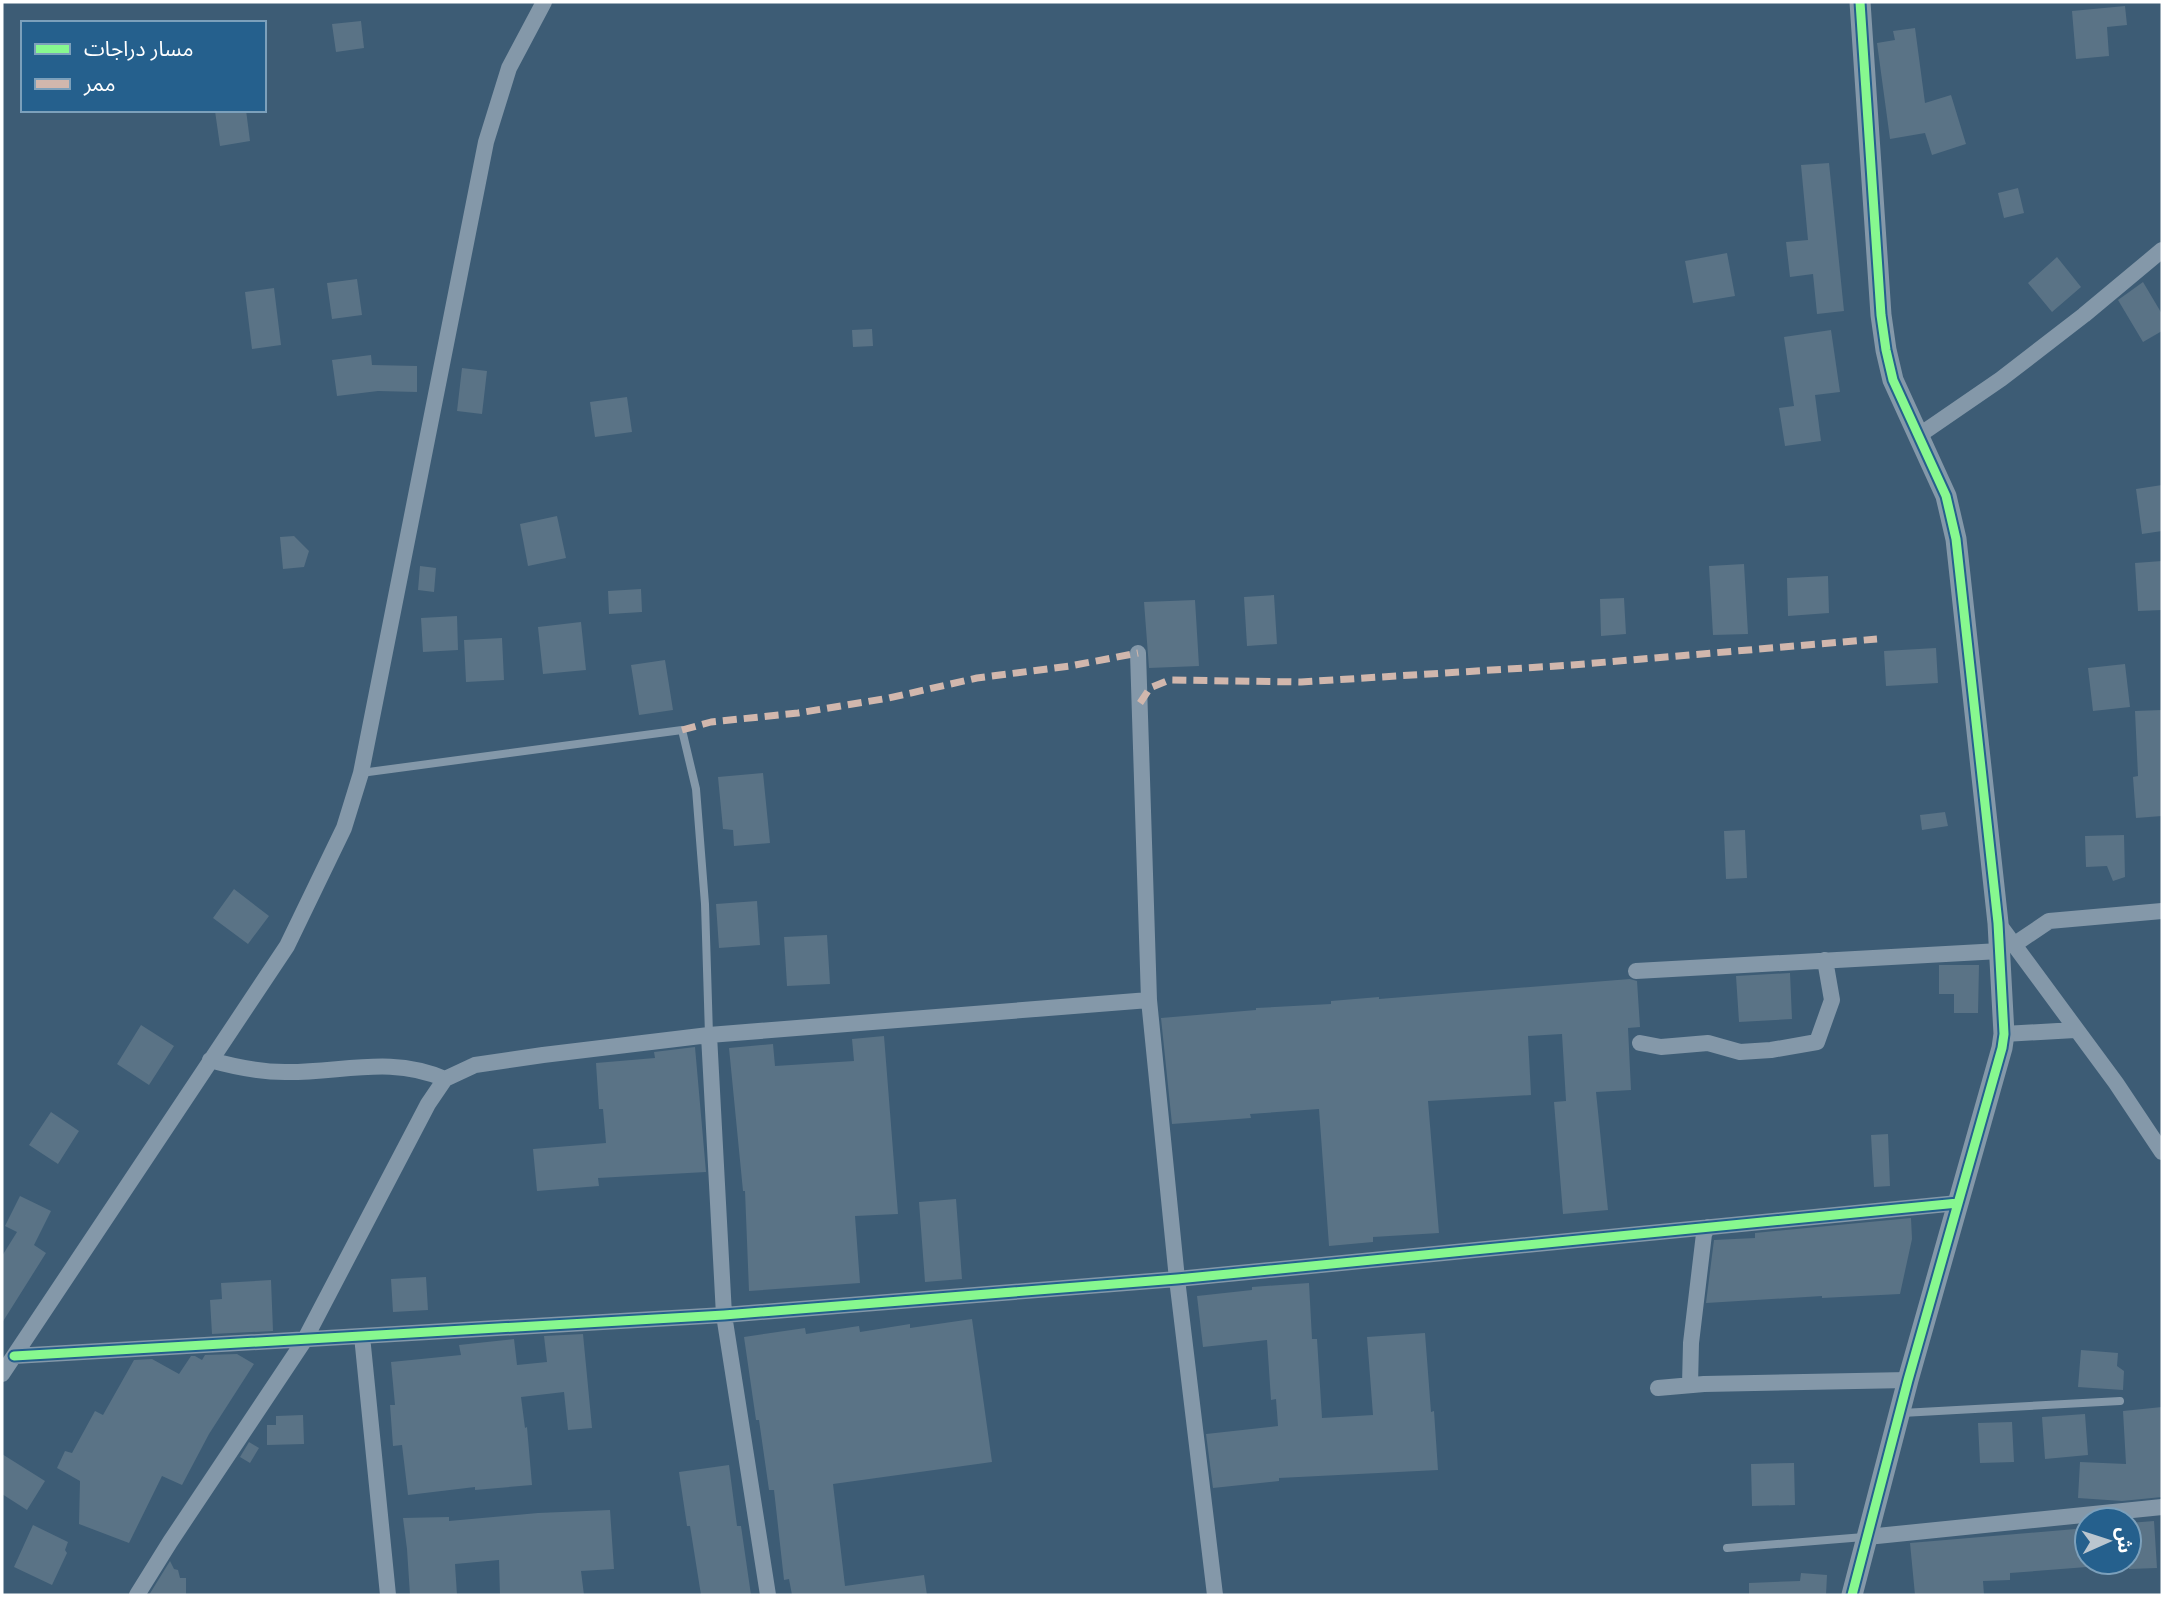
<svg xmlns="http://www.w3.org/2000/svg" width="2164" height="1597" font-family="'Golos Text','Noto Sans Arabic',sans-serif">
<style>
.building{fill:#5a7386}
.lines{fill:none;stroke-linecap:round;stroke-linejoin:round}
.service{stroke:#8498a9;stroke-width:8}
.minor{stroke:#8498a9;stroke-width:16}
.tertiary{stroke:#8498a9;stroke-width:21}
.quiet{stroke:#d1b7ad;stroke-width:7;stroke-dasharray:14 7;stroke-linecap:butt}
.cycleway-casing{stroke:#25608d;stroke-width:13}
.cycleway{stroke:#87f88f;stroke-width:9}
</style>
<rect width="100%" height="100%" fill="#3d5c75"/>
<path class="building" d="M2125 6 2127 25 2107 27 2109 56 2076 59 2072 11Z
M361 21 364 48 336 52 332 24Z
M1915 28 1925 103 1951 95 1966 144 1932 155 1925 133 1890 139 1877 43 1895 40 1893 31Z
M224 110H246L250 141 220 146 215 111Z
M1829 163 1844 311 1817 314 1813 274 1790 277 1786 242 1808 240 1801 165Z
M2018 188 2024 213 2004 218 1998 193Z
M1727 253 1735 296 1693 303 1685 261Z
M2057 257 2081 287 2052 312 2028 283Z
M357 279 362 315 332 319 327 283Z
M2143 282 2162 314V331L2143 342 2118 300Z
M274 288 281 345 252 349 245 292Z
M872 329 873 346 853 347 852 330Z
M1831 330 1840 392 1815 395 1821 441 1785 446 1779 408 1794 406 1784 337Z
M371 355 372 365 417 366V392L378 391 337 396 332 360Z
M462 368 487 371 482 414 457 411Z
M627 397 632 432 595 437 590 402Z
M2162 485V531L2142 534 2136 489Z
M557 516 566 558 528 566 520 524Z
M294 536 309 551 304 567 283 569 280 537Z
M2162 561V610L2138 611 2135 563Z
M1744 564 1748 634 1713 635 1709 566Z
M420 566 436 568 434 592 418 590Z
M1828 576 1829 613 1788 616 1787 578Z
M641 589 642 612 609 614 608 591Z
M1274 595 1277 644 1247 646 1244 597Z
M1624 598 1626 634 1601 636 1600 599Z
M1195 600 1199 666 1149 668 1144 602Z
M457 616 458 650 423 652 421 618Z
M581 622 586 670 543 674 538 627Z
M502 638 504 680 466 682 464 640Z
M1936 648 1938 683 1886 686 1884 651Z
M665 660 673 710 639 715 631 665Z
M2125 664 2130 707 2093 711 2088 668Z
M2162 710V816L2136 818 2133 777 2138 776 2135 711Z
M763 773 770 843 734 846 733 830 723 829 718 777Z
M1945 812 1948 826 1922 830 1920 815Z
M1745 830 1747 878 1726 879 1724 831Z
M2124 835 2125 877 2113 881 2107 866 2086 867 2085 836Z
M234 889 269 916 248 944 213 918Z
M757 901 760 945 719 948 716 904Z
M827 935 830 984 787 986 784 937Z
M1939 965H1979L1978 1013H1954V994H1939Z
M1790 973 1792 1019 1739 1022 1736 976Z
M1630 979 1637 981 1640 1027 1628 1028 1631 1090 1596 1092 1608 1210 1563 1214 1554 1102 1566 1101 1562 1034 1528 1036 1531 1095 1428 1101 1439 1233 1373 1237V1242L1329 1246 1319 1109 1250 1114 1251 1118 1172 1124 1161 1018 1256 1010V1008L1331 1004V1001L1379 997V999Z
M141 1025 174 1046 149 1085 117 1064Z
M884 1036 898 1214 855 1216 860 1283 749 1291 745 1191H743L729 1048 773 1044 775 1066 854 1061 852 1039Z
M695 1047 706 1172 598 1178 599 1186 537 1191 533 1149 606 1143 603 1109H599L596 1063 655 1058 654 1052Z
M51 1112 79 1131 58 1164 29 1145Z
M1888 1134 1890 1186 1874 1187 1871 1135Z
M20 1196 51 1211 34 1245 46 1253 2 1323V1256L17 1232 5 1226Z
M956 1199 962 1279 925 1282 919 1202Z
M1911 1218 1912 1239 1900 1294 1822 1298V1296L1706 1303 1714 1240 1755 1238V1233Z
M426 1277 428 1310 393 1312 391 1279Z
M271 1280 273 1331 212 1334 210 1300 222 1299 221 1283Z
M1309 1283 1312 1339H1317L1322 1418 1373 1415 1367 1337 1425 1333 1431 1412 1434 1411 1438 1470 1279 1478V1481L1213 1488 1206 1434 1278 1426 1276 1399 1271 1400 1267 1340 1203 1347 1197 1296 1252 1290V1287Z
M972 1319 992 1462 833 1484 845 1586 924 1575 927 1595H792L789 1579 784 1580 774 1490H769L759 1420H756L744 1337 805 1328 806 1334 859 1326 860 1332 910 1324V1328Z
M583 1334 592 1428 568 1430 564 1392 521 1397 525 1428 527 1427 532 1485 475 1490V1487L408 1495 402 1445 393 1446 390 1405H395L391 1362 461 1355 459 1345 514 1339 517 1365 547 1362 544 1336Z
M2081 1350 2118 1353 2117 1366 2124 1371 2123 1390 2078 1387Z
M237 1354 254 1364 209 1434 182 1485 162 1476 129 1543 79 1524 80 1481 57 1468 65 1451 72 1453 95 1411 103 1415 134 1360 152 1359 179 1374 191 1356H195L202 1360 205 1355Z
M2162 1407V1497L2122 1501 2078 1498 2080 1462 2126 1464 2123 1411Z
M2085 1414 2088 1455 2045 1459 2042 1417Z
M303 1415 304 1444 267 1445V1425H276V1416Z
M2012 1422 2014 1462 1980 1463 1978 1423Z
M249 1442 259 1448 250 1463 240 1457Z
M2 1454 45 1481 27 1510 2 1494Z
M1794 1463 1795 1505 1752 1506 1751 1464Z
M729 1465 737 1526H741L751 1595H701L690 1526H687L679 1472Z
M610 1510 614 1569 581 1571 584 1595H500L499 1560 455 1564 457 1595H410L407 1549 403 1518 449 1517V1521L538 1513Z
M2154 1521 2157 1568 2129 1569V1523Z
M33 1525 68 1542 65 1550 67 1553 52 1585 14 1567Z
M2087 1528V1567L2010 1573V1580L1983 1581 1984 1595H1915L1910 1543Z
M170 1561 174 1569 178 1570 180 1578H186V1595H149Z
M1801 1573 1827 1575 1826 1595H1749V1583L1800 1581Z"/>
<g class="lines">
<path class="service" d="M361 773 682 730 696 789 705 904 709 1035
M1902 1413 2120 1401
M1727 1548 1864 1537"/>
<path class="minor" d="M1918 436 2001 379 2084 315 2162 250
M1138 653 1149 1000 1177 1279 1215 1595
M1998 923 2116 1083 2162 1152
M2015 944 2049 921 2162 911
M1636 971 2000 951
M2004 1034 2075 1030
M709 1035 724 1315 768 1595
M1640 1043 1661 1047 1708 1043 1740 1052 1771 1050 1817 1042 1832 1000 1825 960
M210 1060C235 1067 259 1072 285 1072 341 1073 390 1055 445 1079
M362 1336 388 1595
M14 1356 724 1315 1177 1279 1958 1203
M2 1374 287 946 344 828 361 773 486 142 509 68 544 2
M1690 1385 1691 1343 1704 1234 1708 1227
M1658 1388 1704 1384 1908 1380
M1867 1537 2162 1507
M137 1595 170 1542 304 1341 428 1104 445 1079 475 1065 543 1055 709 1035 1149 1000"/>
<path class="tertiary" d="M1852 1595 1908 1380 2002 1048 2004 1034 1998 923 1956 539 1946 496 1893 380 1886 350 1881 315 1860 2"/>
<path class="quiet" d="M1140 703 1150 688 1169 680 1301 682 1572 665 1877 639
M682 730 711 722 798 713 889 698 977 678 1070 666 1138 653"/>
<g class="cycleway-casing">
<path id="cycleway" d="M14 1356 724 1315 1177 1279 1958 1203
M1852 1595 1908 1380 2002 1048 2004 1034 1998 923 1956 539 1946 496 1893 380 1886 350 1881 315 1860 2"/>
</g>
<use href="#cycleway" class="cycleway"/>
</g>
<rect width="2164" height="1597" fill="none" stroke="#ffffff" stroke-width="7"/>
<rect x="21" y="21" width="245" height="91" fill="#25608d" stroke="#7ca0bb" stroke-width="2"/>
<rect x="35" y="44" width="35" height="10" fill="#87f88f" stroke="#7ca0bb" stroke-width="2"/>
<text x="84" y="56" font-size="21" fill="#ffffff">مسار دراجات</text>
<rect x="35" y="79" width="35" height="10" fill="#d1b7ad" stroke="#7ca0bb" stroke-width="2"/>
<text x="84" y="91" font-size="21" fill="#ffffff">ممر</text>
<g transform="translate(2108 1541) rotate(87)"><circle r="33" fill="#25608d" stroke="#7ca0bb" stroke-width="2"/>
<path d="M0-5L12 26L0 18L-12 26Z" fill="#bbc6cf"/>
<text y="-10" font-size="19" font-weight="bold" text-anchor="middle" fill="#ffffff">ش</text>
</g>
</svg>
